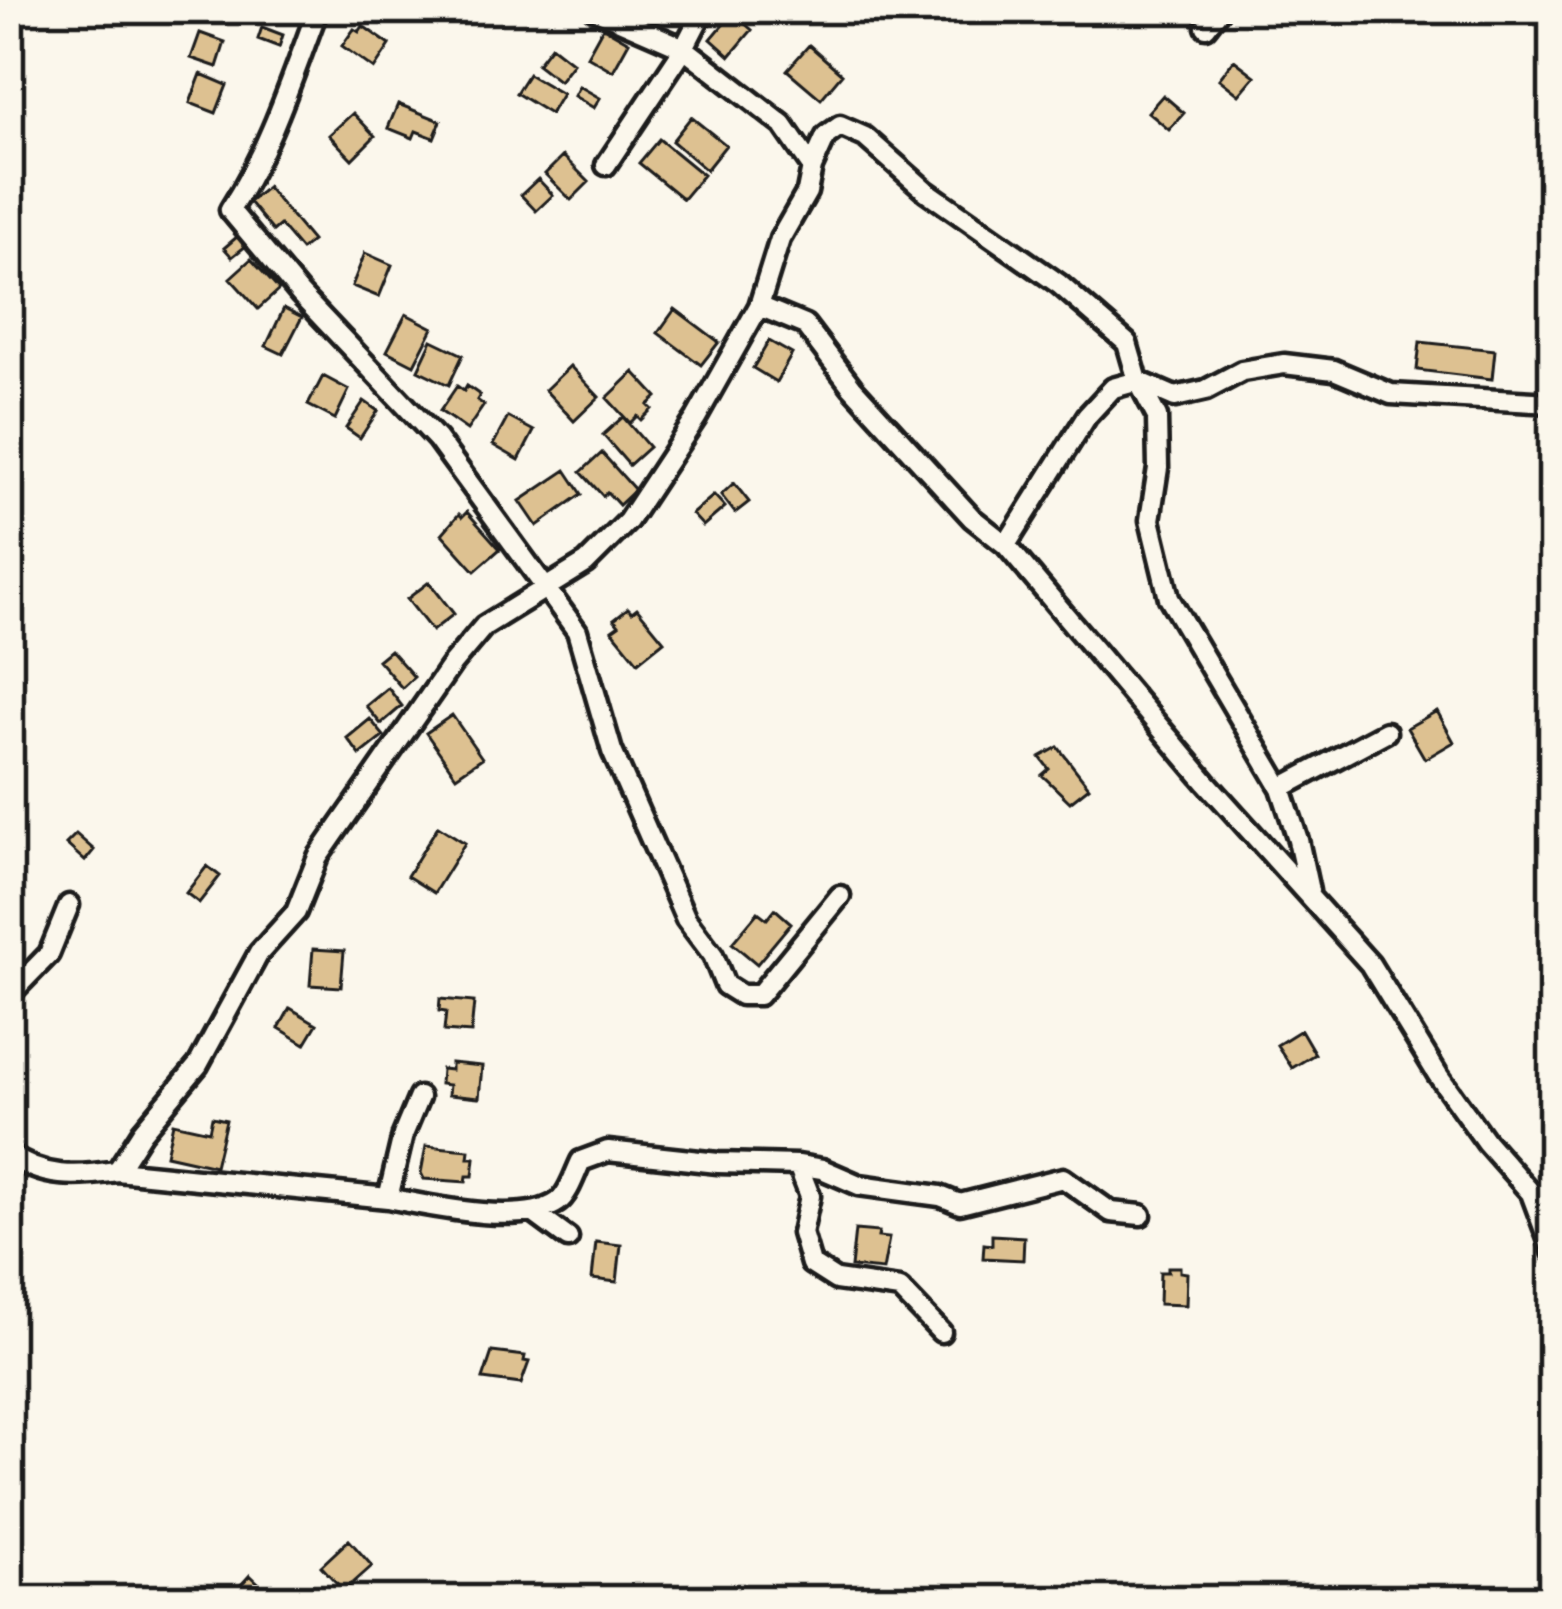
<svg xmlns="http://www.w3.org/2000/svg" width="1562" height="1609" font-family="Itim,sans-serif">
<style>
.building{fill:#ddc191;stroke:#1c1c1c;stroke-width:3}
.lines{fill:none;stroke-linecap:round;stroke-linejoin:round}
.minor-casing{stroke:#1c1c1c;stroke-width:27}
.minor{stroke:#fbf7ec;stroke-width:18}
</style>
<rect width="100%" height="100%" fill="#fbf7ec"/>
<filter id="ink" filterUnits="userSpaceOnUse"><feTurbulence type="fractalNoise" baseFrequency=".00833" numOctaves="2"/><feDisplacementMap in="SourceGraphic" scale="24" xChannelSelector="R" yChannelSelector="G"/><feConvolveMatrix kernelMatrix="1 2 1 2 8 2 1 2 1" color-interpolation-filters="sRGB"/></filter>
<g filter="url(#ink)">
<path class="building" d="M733 13 752 30 730 56 711 39Z
M363 26 390 45 374 69 342 46 354 29 359 32Z
M262 27 283 35 279 47 258 39Z
M603 27 629 42 613 71 587 56Z
M200 33 225 42 217 67 191 58Z
M809 45 842 74 821 99 787 70Z
M551 46 573 63 559 81 537 64Z
M1234 60 1255 76 1239 95 1219 79Z
M201 74 227 85 216 113 190 103Z
M528 74 562 94 550 114 516 93Z
M579 86 600 98 594 108 574 96Z
M1163 95 1184 113 1169 130 1148 112Z
M398 104 441 121 434 138 416 131 413 138 388 128Z
M353 113 375 136 352 159 329 135Z
M691 117 726 145 706 170 672 141Z
M659 139 703 175 683 199 639 163Z
M563 156 589 182 571 200 545 174Z
M538 179 553 195 536 211 521 195Z
M267 187 312 241 301 250 280 225 273 231 249 202Z
M238 236 246 246 232 257 224 248Z
M365 253 392 265 379 297 352 286Z
M251 259 279 290 258 309 230 278Z
M284 308 302 317 283 354 266 346Z
M675 309 719 342 701 365 658 333Z
M406 314 433 328 414 365 387 351Z
M432 340 463 355 449 385 418 370Z
M769 341 792 354 776 382 753 368Z
M1420 342 1495 350 1492 379 1417 370Z
M570 366 599 397 574 421 545 390Z
M634 372 657 397 648 405 652 409 641 420 637 416 630 423 607 398Z
M323 376 349 390 335 419 308 405Z
M457 386 464 391 467 386 480 395 477 400 484 405 467 430 440 411Z
M364 401 378 411 360 438 346 428Z
M508 417 534 431 519 460 493 445Z
M623 417 649 447 629 465 603 435Z
M602 453 635 490 619 505 607 492 603 496 581 472Z
M566 470 582 494 537 526 520 501Z
M734 483 749 502 735 513 721 495Z
M714 495 725 507 703 526 692 514Z
M467 512 500 549 475 571 442 534 459 514 462 517Z
M429 582 454 614 432 631 407 599Z
M628 608 632 612 637 608 664 641 638 662 612 630 619 625 614 619Z
M390 650 414 677 402 688 378 660Z
M388 688 402 706 381 724 366 706Z
M1437 711 1454 742 1425 759 1407 728Z
M452 715 482 758 456 776 426 733Z
M370 719 384 736 360 755 347 738Z
M1058 747 1089 787 1070 802 1042 775 1049 769 1040 757Z
M438 826 465 843 434 893 407 876Z
M76 834 94 850 85 861 66 844Z
M207 866 220 876 199 903 186 893Z
M775 909 791 923 757 964 732 943 758 912 767 919Z
M313 949 344 951 341 987 310 985Z
M440 999 474 1002 471 1033 444 1031 446 1012 439 1011Z
M290 1008 317 1024 305 1044 279 1028Z
M1301 1030 1315 1054 1292 1068 1277 1045Z
M451 1063 482 1066 479 1098 448 1095 449 1085 440 1084 441 1069 451 1070Z
M212 1117 226 1120 215 1166 166 1155 173 1123 209 1131Z
M426 1146 469 1150 468 1158H475L473 1176H467L466 1182 424 1179 421 1173Z
M855 1230 879 1232 878 1237 889 1238 883 1270 851 1267Z
M992 1235 1024 1237 1023 1260 983 1258 984 1244 992 1245Z
M596 1242 621 1245 617 1282 592 1279Z
M1168 1267H1180V1272L1187 1273 1186 1305 1159 1304 1160 1272H1168Z
M492 1352 525 1356 524 1361 529 1362 521 1384 483 1379Z
M349 1540 372 1566 344 1591 321 1566Z
M250 1575 276 1600H227Z"/>
<g class="lines">
<g class="minor-casing">
<path id="minor" d="M318 9C292 78 270 148 230 210L301 295 437 439 577 631 612 751 686 919 713 955 725 985 741 995H759L840 896
M1206 27 1220 9
M606 165 684 48 704 9
M812 167 826 136 840 126 865 137 926 191 1059 284 1127 343 1138 381 1157 417 1158 468 1150 520 1169 598 1281 788 1298 840 1309 891
M759 306 805 325 852 387 972 518 1006 545 1206 782 1370 964 1438 1075 1486 1142 1531 1193 1553 1252
M1006 545 1087 416 1113 388 1138 381 1175 397 1206 390 1242 371 1284 364 1334 370 1391 394 1553 403
M1281 788 1386 732
M9 995 49 954 69 905
M9 1154C43 1179 76 1177 117 1171L142 1132 198 1065 259 953 296 912 318 857 452 664 484 626 586 563 628 521 696 418 759 306 780 239 807 192 812 167 783 125 684 48 594 9
M798 1165 810 1196 802 1233 811 1264 836 1280 900 1289 941 1332
M117 1171 388 1198 403 1135 419 1097
M388 1198C429 1206 523 1227 558 1202 569 1194 575 1173 581 1161L608 1151 718 1163 798 1165 822 1169 859 1185 940 1196 960 1204 1063 1178 1111 1212 1141 1215
M534 1213 568 1238"/>
</g>
<use href="#minor" class="minor"/>
</g>
</g>
<rect width="1562" height="1609" fill="none" stroke="#fbf7ec" stroke-width="48"/>
<rect x="24" y="24" width="1514" height="1561" fill="none" stroke="#1c1c1c" stroke-width="4.5" filter="url(#ink)"/>
</svg>
